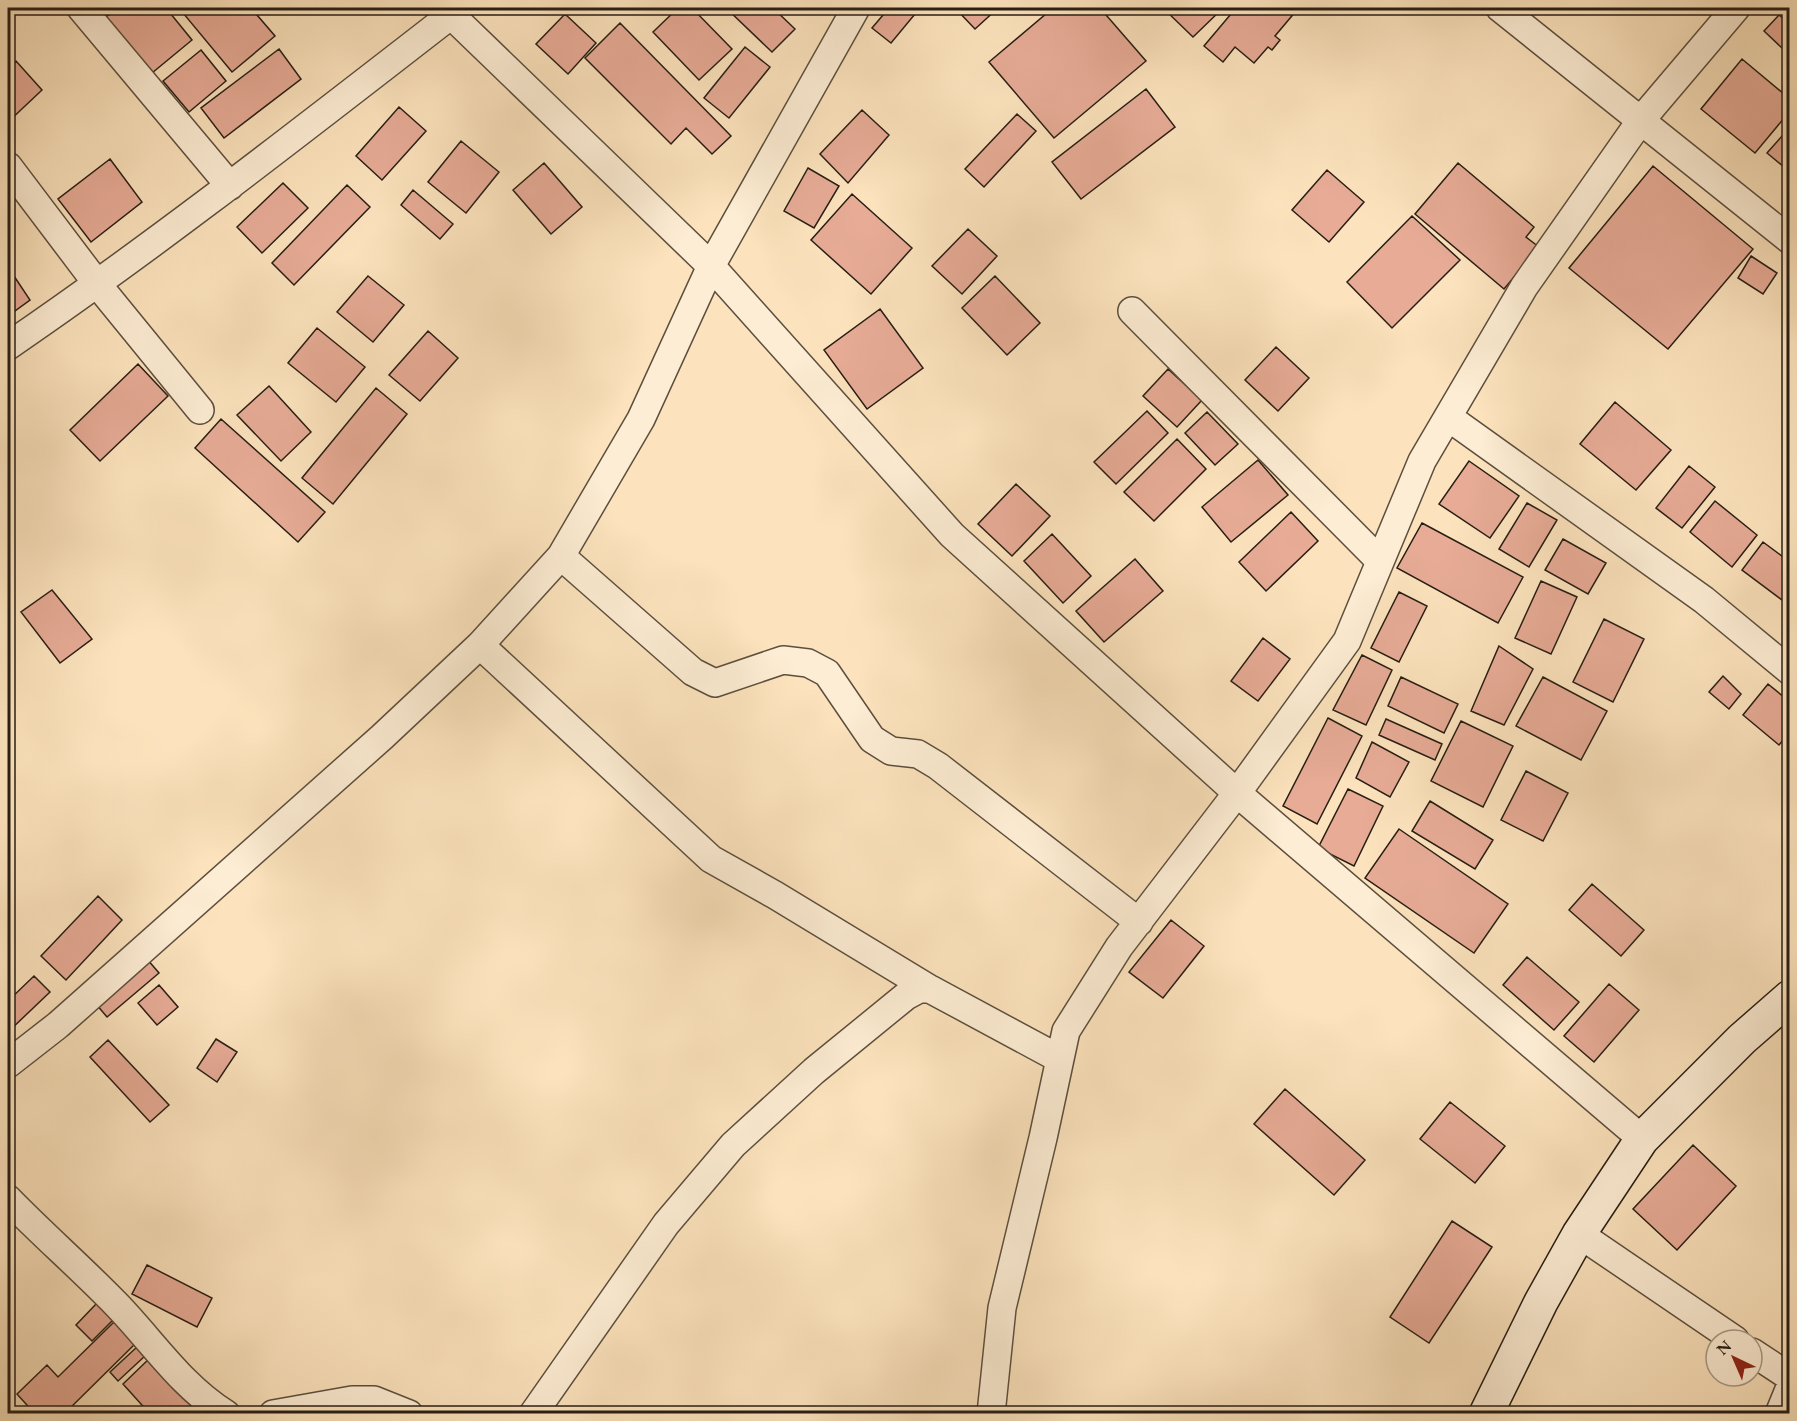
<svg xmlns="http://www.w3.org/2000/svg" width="1797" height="1421" font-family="'EB Garamond',serif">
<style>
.building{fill:#e7ab96;stroke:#271e14;stroke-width:1.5}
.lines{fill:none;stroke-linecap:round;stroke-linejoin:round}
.street-casing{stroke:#5c4f3e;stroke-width:30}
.secondary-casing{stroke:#271e14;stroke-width:36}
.street{stroke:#fdedd4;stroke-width:27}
.secondary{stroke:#fdedd4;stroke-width:33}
</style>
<rect width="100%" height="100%" fill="#fce3bd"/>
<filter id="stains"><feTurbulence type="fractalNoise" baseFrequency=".00333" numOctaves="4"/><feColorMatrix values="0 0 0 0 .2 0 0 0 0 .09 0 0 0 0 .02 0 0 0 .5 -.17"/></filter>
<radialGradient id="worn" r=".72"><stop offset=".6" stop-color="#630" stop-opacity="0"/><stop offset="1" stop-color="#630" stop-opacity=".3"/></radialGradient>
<path class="building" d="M118 8H166L192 40 152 73 106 17Z
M190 8H251L275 36 232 72 183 13Z
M678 8H692L732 49 699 80 653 32Z
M726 8H773L795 29 772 52Z
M889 8H920L891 43 872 28Z
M955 8H998L975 29Z
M1053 8H1084L1087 10 1090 8H1100L1146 61 1054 138 989 62Z
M1163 8H1223L1193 37Z
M1236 8H1292L1296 11 1275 36 1280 40 1272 50 1268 47 1254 63 1235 47 1223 62 1204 46Z
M565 14 596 43 568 74 536 44Z
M1779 15 1790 24V40L1782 48 1764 31Z
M620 23 731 136 712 154 686 128 671 144 585 58Z
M745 47 770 67 729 118 704 98Z
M279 49 301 79 224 138 201 108Z
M201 50 226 81 189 112 163 81Z
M1742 59 1790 99V111L1755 153 1701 109Z
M16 61 42 90 8 122V68Z
M1146 89 1175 127 1081 199 1052 162Z
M399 107 426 131 382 180 356 156Z
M862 110 889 135 848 183 820 154Z
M1017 114 1036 131 984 187 965 169Z
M1790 127V172L1767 153Z
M461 141 499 172 466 213 428 182Z
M110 159 142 202 91 242 58 199Z
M544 163 582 207 551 234 513 190Z
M1458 163 1534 227 1526 237 1539 247 1504 289 1415 214Z
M1653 166 1753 249 1668 349 1569 268Z
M808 168 839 186 814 228 784 211Z
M1327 170 1364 202 1329 242 1292 210Z
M283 183 308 208 262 253 237 227Z
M347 185 370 207 294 285 272 263Z
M413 190 453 224 440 239 401 205Z
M852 194 912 248 871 294 811 240Z
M1412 216 1460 260 1392 328 1347 282Z
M968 229 997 256 962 294 932 266Z
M1751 256 1777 273 1763 294 1738 278Z
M8 267 30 300 8 316Z
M368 276 404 305 373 342 337 312Z
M995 276 1040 323 1007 355 962 308Z
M880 309 923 368 867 409 824 350Z
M317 328 365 367 336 402 288 363Z
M428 331 458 358 420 401 389 375Z
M1276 347 1309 378 1278 411 1245 380Z
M138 364 168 396 100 461 70 430Z
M1168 369 1202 400 1177 427 1143 396Z
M269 386 311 432 281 461 237 415Z
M376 388 407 414 333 504 302 478Z
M1615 402 1671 450 1636 490 1580 444Z
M1147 411 1168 433 1116 484 1094 462Z
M1207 412 1238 444 1215 465 1185 433Z
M221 419 325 512 298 542 195 448Z
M1177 439 1206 469 1154 521 1124 492Z
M1258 460 1288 495 1231 542 1202 507Z
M1469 461 1519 496 1490 538 1439 504Z
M1689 466 1715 487 1682 528 1656 508Z
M1016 484 1050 516 1012 556 978 524Z
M1715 501 1757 535 1732 567 1690 532Z
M1527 503 1557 520 1529 567 1499 549Z
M1291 512 1318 541 1266 591 1239 562Z
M1422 523 1523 577 1498 623 1397 568Z
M1052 534 1091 576 1063 603 1024 561Z
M1563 539 1606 563 1588 594 1545 570Z
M1763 542 1790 562V598L1786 603 1742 570Z
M1135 559 1163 591 1104 642 1076 611Z
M1541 581 1577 597 1551 654 1515 638Z
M52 590 92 639 60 663 21 612Z
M1399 592 1427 606 1399 662 1371 648Z
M1604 619 1644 639 1613 702 1573 682Z
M1263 638 1290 659 1258 701 1231 681Z
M1499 646 1533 669 1504 725 1471 711Z
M1362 655 1392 670 1366 725 1333 710Z
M1723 676 1741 694 1729 709 1709 692Z
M1401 677 1458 704 1444 733 1388 706Z
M1543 677 1607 711 1581 760 1516 726Z
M1768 684 1790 702V732L1779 745 1743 715Z
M1328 718 1362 736 1317 824 1283 806Z
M1386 719 1442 744 1435 760 1379 735Z
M1461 721 1513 746 1483 807 1431 781Z
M1372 742 1409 762 1390 797 1356 778Z
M1526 771 1568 793 1543 841 1501 820Z
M1348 789 1383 806 1354 866 1318 848Z
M1430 801 1493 840 1475 869 1412 831Z
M1399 829 1508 904 1474 953 1365 878Z
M1592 884 1644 930 1621 956 1569 910Z
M98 896 122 920 66 980 41 956Z
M1171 920 1204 946 1163 998 1129 972Z
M1527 957 1579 1002 1554 1030 1503 985Z
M147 959 159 973 107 1017 96 1004Z
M34 976 50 992 8 1032V1001Z
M1609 984 1639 1010 1594 1062 1564 1036Z
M159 985 178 1007 157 1025 138 1003Z
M216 1039 237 1052 217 1082 197 1068Z
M108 1040 169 1105 150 1122 90 1057Z
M1285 1089 1365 1160 1334 1195 1254 1124Z
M1450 1102 1505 1146 1475 1183 1420 1139Z
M1693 1145 1736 1186 1677 1250 1633 1209Z
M1452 1221 1492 1247 1429 1343 1390 1317Z
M147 1265 212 1298 197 1327 132 1294Z
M97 1303 114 1319 92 1341 76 1325Z
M116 1320 138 1341 64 1414H35L17 1394 47 1365 58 1377Z
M138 1346 146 1355 118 1381 110 1372Z
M151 1357 203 1414H150L123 1384Z"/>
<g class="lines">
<g class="street-casing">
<path id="street" d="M81 8 230 186
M446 8 451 15 711 266 952 535 1237 793 1642 1139
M1500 8 1790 240
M8 166 98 285 200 410
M1132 311 1380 561
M8 346C160 242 305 128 451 15
M1448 417 1704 600 1790 671
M561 556 693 672 715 683 783 660 808 663 827 673 872 739 891 751 918 754 938 766 1139 922
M480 645 711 859 775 895 930 989
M8 1064 58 1025 382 737 480 645 561 556 641 419 711 266 856 8
M8 1199C43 1235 81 1268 116 1304 152 1341 181 1386 226 1414
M1579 1234 1735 1340
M1752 1352 1790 1377
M273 1414 352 1400H374L409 1414
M533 1414 666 1224 733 1145 814 1071 906 996 919 989H930L1060 1059
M991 1414 1002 1308 1043 1138 1066 1031 1119 947 1237 793 1347 641 1422 461 1524 287 1641 120 1736 8
M1779 1414 1790 1387"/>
</g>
<g class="secondary-casing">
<path id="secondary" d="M1486 1414 1541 1302 1579 1234 1642 1139 1742 1039 1790 997"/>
</g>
<use href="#street" class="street"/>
<use href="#secondary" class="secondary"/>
</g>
<rect width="1797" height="1421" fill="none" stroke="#fce3bd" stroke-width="30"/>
<rect x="9" y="9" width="1779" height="1403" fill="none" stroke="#271e14" stroke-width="3"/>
<rect x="15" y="15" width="1767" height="1391" fill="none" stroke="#271e14" stroke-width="1.5"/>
<g transform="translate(1734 1358) rotate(316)"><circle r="28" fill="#fdedd4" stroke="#a79a87" stroke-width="1.5"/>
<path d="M0-4.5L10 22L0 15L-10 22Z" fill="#8f2418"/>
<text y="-9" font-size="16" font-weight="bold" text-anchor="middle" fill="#271e14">N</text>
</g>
<rect width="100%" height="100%" filter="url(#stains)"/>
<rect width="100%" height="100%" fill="url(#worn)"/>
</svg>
